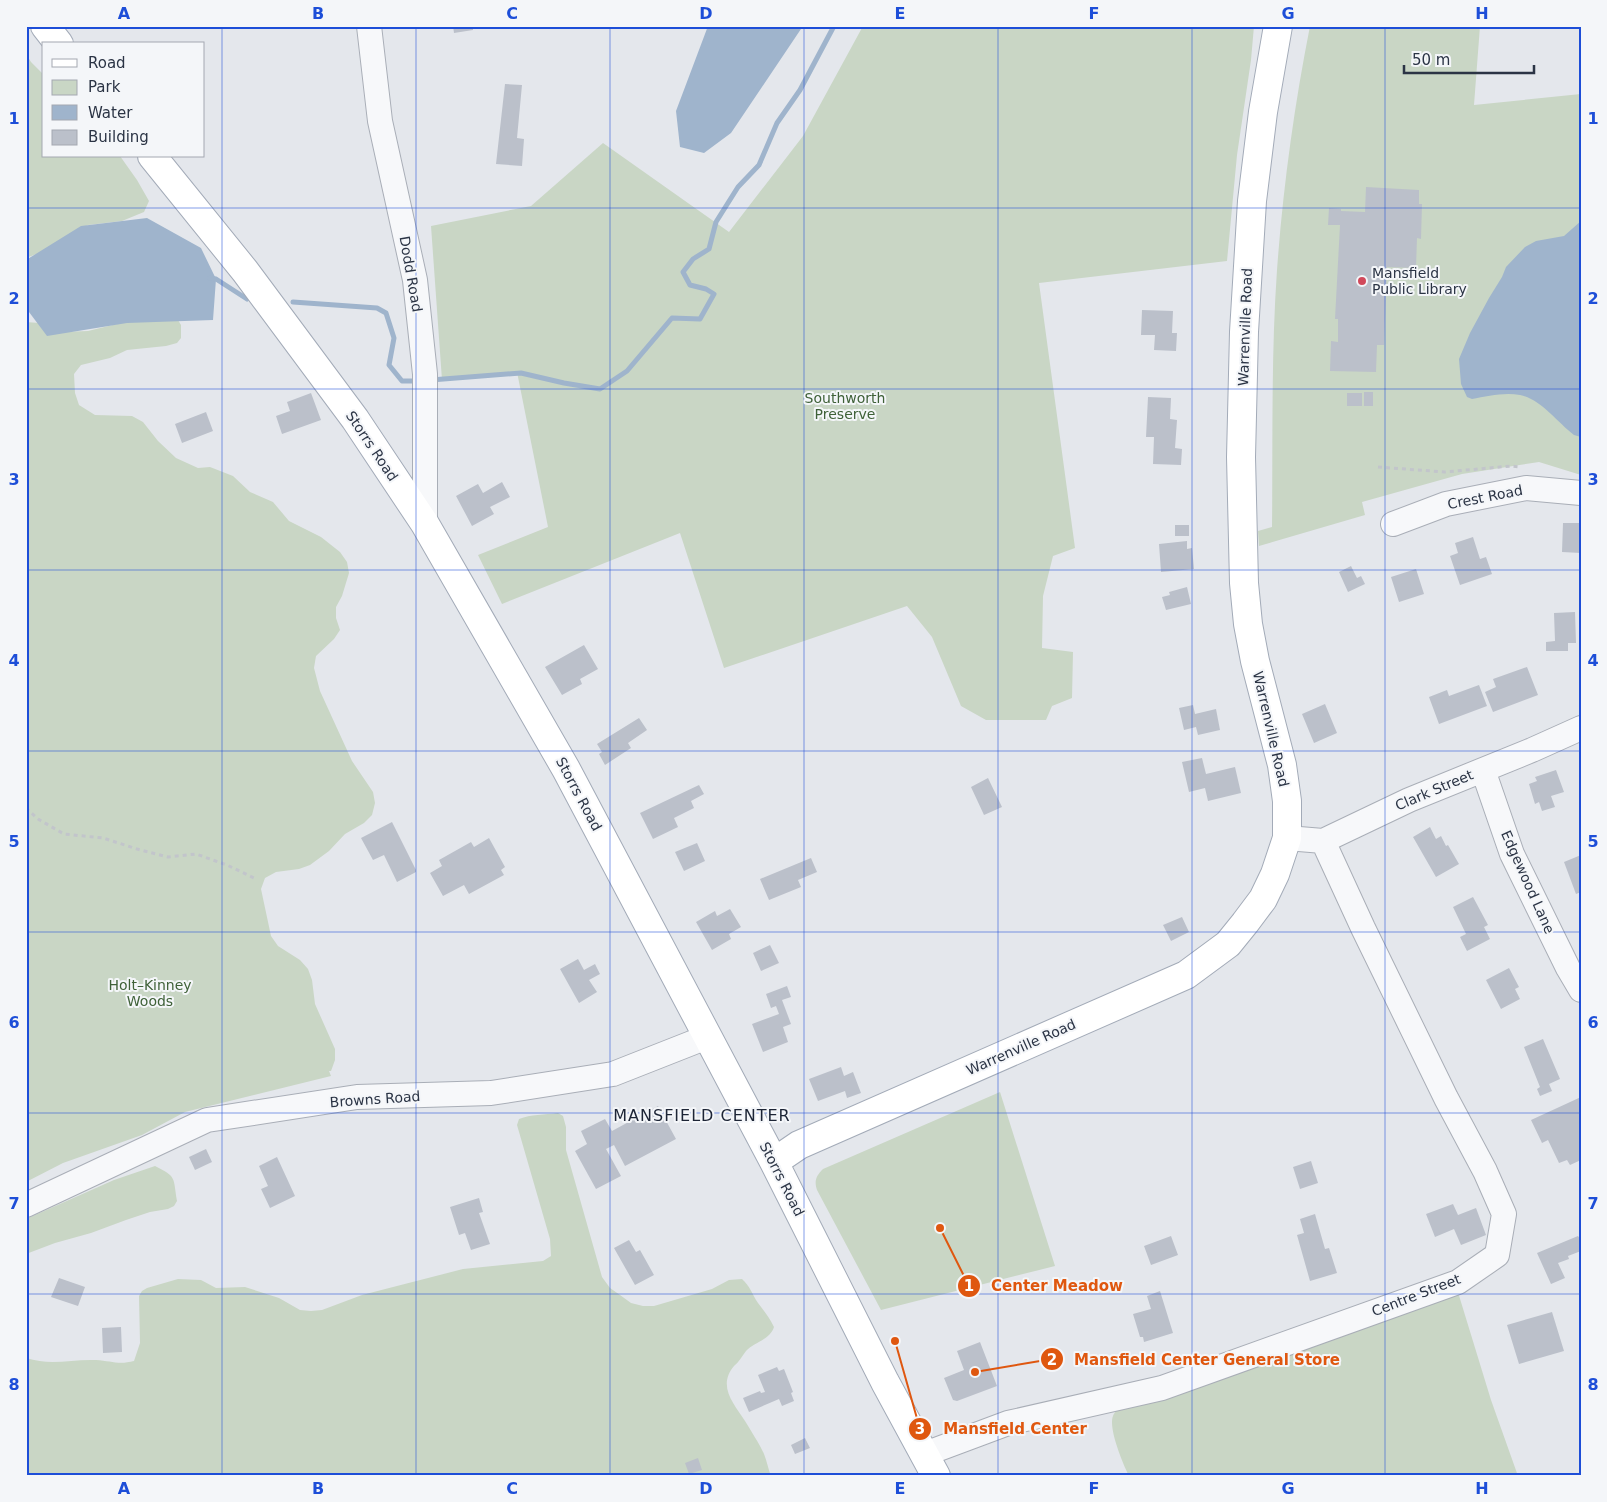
<svg xmlns="http://www.w3.org/2000/svg" width="1607" height="1502" font-family="'DejaVu Sans',sans-serif">
<style>
.green{fill:#c9d6c5}
.water{fill:#9fb4cc}
.lines{fill:none;stroke-linecap:round;stroke-linejoin:round}
.stream{stroke:#9fb4cc;stroke-width:5}
.building{fill:#bbc0ca}
.minor-casing{stroke:#a9aeb7;stroke-width:26}
.major-casing{stroke:#a3abb8;stroke-width:30}
.path{stroke:#c2c5cb;stroke-width:3;stroke-dasharray:4 4;stroke-linecap:butt}
.minor{stroke:#f7f8fa;stroke-width:24}
.major{stroke:#fff;stroke-width:28}
.grid{fill:none;stroke:#1d4ed8;stroke-width:1;stroke-opacity:0.55}
.poi-dot{fill:#d1495b;stroke:#f4f6f9;stroke-width:2}
.labels{text-anchor:middle;dominant-baseline:central;stroke-width:4;stroke-linejoin:round;paint-order:stroke}
.poi-label{font-size:14px;fill:#2b3445;stroke:#f4f6f9;text-anchor:start}
.street-label{font-size:14px;fill:#2b3445;stroke:#f4f6f9}
.park-label{font-size:14px;fill:#3f6138;stroke:#f4f6f9}
.quarter-label{font-size:16px;letter-spacing:1px;fill:#1d2536;stroke:#f4f6f9}
.leader{fill:none;stroke:#df570f;stroke-width:2}
.callout-dot{fill:#df570f;stroke:#f4f6f9;stroke-width:2}
.mark-label{font-size:15px;text-anchor:middle;font-weight:bold;fill:#fff}
.callout-label{font-size:15px;text-anchor:middle;font-weight:bold;fill:#df570f;stroke:#f4f6f9;stroke-width:4;stroke-linejoin:round;paint-order:stroke}
.neatline{fill:none;stroke:#1d4ed8;stroke-width:2}
.grid-label{font-size:16px;text-anchor:middle;font-weight:bold;fill:#1d4ed8}
</style>
<rect width="100%" height="100%" fill="#e4e7ec"/>
<path class="green" d="M863 26H1254L1251 60 1237 155 1227 261 1039 283 1075 548 1053 556 1043 596 1042 648 1073 652 1072 698 1052 706 1046 720H986L961 706 932 637 907 606 724 668 680 533 502 604 478 555 548 527 517 372 442 380 431 226 531 206 603 143 729 232 803 136Z
M1310 26H1480L1474 105 1581 94V475L1539 462 1462 474 1362 502 1365 515 1259 546 1258 531 1272 527C1273 441 1271 355 1277 270 1283 188 1294 107 1310 26Z
M26 54 31 62 44 75V156H120L137 180 149 201 144 212 122 221 88 225 50 249 26 258Z
M178 320 181 325V338L177 343 166 346 127 350 110 358 81 365 74 374 75 393 79 405 95 415 132 416 143 422 158 441 176 458 198 468 210 467 233 476 250 492 273 502 289 521 321 537 340 552 347 562 349 573 342 596 336 607V618L340 630 334 639 316 656 314 668 320 691 352 761 373 792 375 803 372 815 364 823 345 834 329 851 310 865 299 869 276 872 265 878 261 889 271 936 278 946 300 960 308 969 312 980 315 1004 335 1049V1060L331 1071H329L331 1076 185 1112 142 1135 63 1163 26 1182V322L39 323 62 332 88 331 129 321Z
M1000 1092 1055 1266 881 1310 817 1190C814 1181 816 1176 823 1169Z
M558 1113 563 1116 566 1127V1150L602 1277 610 1288 620 1295 631 1303 643 1306H654L712 1289 729 1280 742 1279C750 1286 752 1294 758 1303 764 1311 769 1317 774 1327 770 1340 754 1342 746 1351 742 1356 739 1362 734 1366 717 1386 734 1404 745 1421 751 1431 759 1443 764 1454 767 1461 768 1469 771 1476H26V1358C51 1366 71 1359 96 1360 111 1361 119 1365 134 1361L140 1343 139 1296 142 1291 147 1288 178 1279 201 1280 216 1288 245 1287 279 1298 300 1310 311 1311 322 1310 362 1295 463 1269 543 1261 551 1256 550 1239 517 1125 519 1119C531 1114 544 1115 558 1113Z
M155 1166C177 1177 173 1177 177 1201L174 1206 168 1209 150 1212 126 1220 91 1233 55 1243 26 1254V1219L114 1180Z
M1457 1289 1491 1400 1518 1476H1129C1123 1464 1108 1428 1113 1416 1114 1413 1118 1409 1120 1406Z"/>
<path class="water" d="M708 26H803L731 133 704 153 680 147 676 111Z
M147 218 201 248 216 279 213 320 127 323 47 336 26 308V260L81 226Z
M1581 221V437L1574 435C1557 422 1541 399 1520 395 1505 392 1487 396 1472 399L1467 397 1461 384 1459 359 1470 333 1489 298 1502 277 1506 267 1525 247 1536 241 1564 236Z"/>
<g class="lines">
<path class="stream" d="M210 278 216 279 247 299
M293 302 377 308 386 313 394 338 389 365 402 381H418
M431 380 521 373 564 383 600 389 627 371 672 318 700 319 714 294 706 289 690 285 683 272 693 259 709 249 716 222 738 187 759 165 777 123 800 90 834 26"/>
</g>
<path class="building" d="M453 26H473V30L454 33Z
M505 84 522 85 517 138 524 139 522 166 496 164Z
M1366 187 1419 190V204H1422L1421 239 1417 238 1416 268 1387 267 1384 345H1377L1376 372 1330 371 1331 341 1338 342V319H1335L1340 225H1328L1329 208 1341 209V211L1365 212Z
M1142 310 1173 311 1172 333H1177L1176 351 1154 350 1155 335H1141Z
M1364 392H1373V406H1364Z
M311 393 321 420 282 434 276 416 290 411 287 402Z
M1347 393H1362V406H1347Z
M1148 397 1171 398 1170 419 1177 420 1175 448 1182 449 1181 465 1153 464 1154 437H1146Z
M206 412 213 431 182 443 175 424Z
M502 482 510 497 490 507 494 514 472 526 456 496 478 484 483 493Z
M1563 523H1581V553L1562 552Z
M1175 525H1189V536H1175Z
M1473 537 1480 559 1486 557 1492 574 1460 585 1450 556 1458 553 1455 543Z
M1187 541V549L1192 548 1194 569 1161 572 1159 544Z
M1351 566 1357 578 1361 576 1365 584 1348 592 1339 572Z
M1416 569 1424 594 1399 602 1391 577Z
M1187 587 1191 604 1166 610 1162 597 1170 595 1169 592Z
M1575 612 1576 643H1568V651H1546V642L1555 641 1554 613Z
M584 645 598 669 580 679 582 684 562 695 545 667Z
M1527 667 1538 695 1493 712 1485 692 1496 687 1493 679Z
M1479 685 1487 706 1439 724 1429 697 1447 690 1449 696Z
M1325 704 1337 733 1314 743 1302 714Z
M1193 705 1195 714 1216 709 1220 730 1198 735 1196 727 1184 730 1179 708Z
M639 718 647 730 628 743 631 748 605 765 599 754 602 752 597 744Z
M1202 758 1206 774 1235 767 1241 793 1208 801 1205 788 1189 792 1182 762Z
M1556 770 1564 792 1551 796 1555 807 1542 811 1539 802 1535 804 1529 784 1537 781 1535 777Z
M988 778 1002 807 984 815 971 787Z
M699 785 704 794 691 801 694 808 674 818 678 827 653 839 640 813Z
M392 822 416 870V872L397 882 384 855 373 860 361 838Z
M1430 827 1436 839 1441 836 1446 846 1448 845 1459 864 1436 877 1413 837Z
M489 838 505 867 501 870 504 875 469 894 464 885 443 896 430 873 442 866 439 860 471 842 474 847Z
M697 843 705 861 684 871 675 852Z
M1581 855V892L1576 894 1564 862Z
M811 858 817 872 798 880 801 887 769 900 760 879Z
M1473 897 1488 925 1484 927 1490 939 1467 951 1460 937 1466 934 1453 907Z
M730 909 741 927 729 934 731 939 712 950 696 922 715 911 717 916Z
M1182 917 1189 932 1171 941 1163 925Z
M770 945 779 963 761 971 753 953Z
M578 959 584 970 595 964 600 974 589 980 597 992 579 1003 560 969Z
M1509 968 1519 987 1515 989 1520 999 1501 1009 1486 980Z
M787 986 791 997 782 1000 791 1024 783 1027 788 1042 763 1052 752 1024 779 1014 776 1006 771 1008 766 994Z
M1543 1039 1560 1079 1549 1084 1552 1091 1540 1096 1537 1089 1540 1087 1524 1047Z
M841 1067 844 1076 853 1072 861 1093 847 1098 845 1091 818 1101 809 1079Z
M1581 1097V1160L1570 1165 1567 1160 1559 1163 1548 1140 1542 1143 1531 1120Z
M658 1106 676 1139 625 1166 614 1145 606 1149 621 1176 596 1189 575 1151 587 1144 581 1131 605 1119 612 1131Z
M206 1149 212 1162 195 1170 189 1157Z
M277 1157 295 1196 270 1208 261 1189 268 1186 259 1166Z
M1311 1161 1318 1183 1300 1189 1293 1167Z
M479 1198 483 1212 479 1213 490 1244 471 1250 465 1233 459 1235 450 1207Z
M1453 1204 1458 1215 1476 1208 1486 1235 1461 1245 1454 1229 1435 1237 1426 1214Z
M1315 1214 1325 1249 1329 1248 1337 1273 1310 1281 1297 1235 1304 1233 1300 1219Z
M1171 1236 1178 1255 1151 1265 1144 1246Z
M1578 1236 1581 1240V1251L1568 1256 1569 1259 1558 1263 1565 1278 1551 1284 1537 1253Z
M629 1240 636 1252 640 1250 654 1275 635 1285 614 1248Z
M59 1278 85 1287 78 1306 51 1297Z
M1160 1291 1173 1333 1144 1342 1143 1337H1140L1133 1314 1151 1309 1147 1296Z
M1552 1312 1564 1351 1519 1364 1507 1325Z
M121 1327 122 1352 103 1353 102 1328Z
M980 1342 997 1386 957 1401 953 1400 944 1378 964 1370 957 1351Z
M777 1367 779 1371 784 1369 793 1392 791 1393 794 1401 782 1406 779 1399 749 1412 743 1398 760 1391 761 1393 765 1392 758 1375Z
M805 1438 810 1448 795 1454 791 1445Z
M698 1458 702 1470 689 1474 685 1463Z"/>
<g class="lines">
<g class="minor-casing">
<path id="minor" d="M369 26 380 121 415 280 425 374V524
M1393 524 1446 504 1526 488 1581 493
M1483 770 1512 854 1568 968 1581 990
M1287 838 1323 841 1409 800 1532 750 1581 728
M26 1205 207 1120 357 1097 491 1093 613 1074 707 1037
M925 1454 1008 1423 1162 1388 1458 1282 1497 1255 1504 1214 1485 1171 1446 1098 1363 928 1323 841"/>
</g>
<g class="major-casing">
<path id="major" d="M45 26 59 44
M152 156 245 271 355 419 425 524 566 769 774 1162 885 1382 936 1476
M774 1162 799 1145 1186 975 1228 944 1245 923 1263 899 1275 874 1287 838V801L1282 765 1255 661 1248 624 1244 583 1241 457 1244 332 1252 201 1263 112 1278 26"/>
</g>
<path class="path" d="M1378 467 1445 472 1511 466 1521 467
M26 808 38 819 64 834 103 838 137 849 168 857 196 854 227 865 256 879"/>
<use href="#minor" class="minor"/>
<use href="#major" class="major"/>
</g>
<path class="grid" d="M222 26V1476M416 26V1476M610 26V1476M804 26V1476M998 26V1476M1192 26V1476M1385 26V1476M26 208H1581M26 389H1581M26 570H1581M26 751H1581M26 932H1581M26 1113H1581M26 1294H1581"/>
<circle class="poi-dot" cx="1362" cy="281" r="5"/>
<g class="labels">
<g class="poi-label">
<text x="1372" y="273">Mansfield<tspan x="1372" dy="16">Public Library</tspan></text>
</g>
<g class="street-label">
<text transform="translate(411 274) rotate(80)">Dodd Road</text>
<text transform="translate(1245 327) rotate(-88)">Warrenville Road</text>
<text transform="translate(372 446) rotate(56)">Storrs Road</text>
<text transform="translate(1485 497) rotate(-11)">Crest Road</text>
<text transform="translate(1271 729) rotate(77)">Warrenville Road</text>
<text transform="translate(1434 790) rotate(-23)">Clark Street</text>
<text transform="translate(579 794) rotate(62)">Storrs Road</text>
<text transform="translate(1528 882) rotate(66)">Edgewood Lane</text>
<text transform="translate(1021 1047) rotate(-24)">Warrenville Road</text>
<text transform="translate(375 1099) rotate(-4)">Browns Road</text>
<text transform="translate(782 1179) rotate(63)">Storrs Road</text>
<text transform="translate(1416 1295) rotate(-21)">Centre Street</text>
</g>
<g class="park-label">
<text x="845" y="398">Southworth<tspan x="845" dy="16">Preserve</tspan></text>
<text x="150" y="985">Holt–Kinney<tspan x="150" dy="16">Woods</tspan></text>
</g>
<g class="quarter-label">
<text x="702" y="1115">MANSFIELD CENTER</text>
</g>
</g>
<path class="leader" d="M940 1228L969 1286M975 1372L1052 1359M895 1341L920 1429"/>
<g class="callout-dot">
<circle cx="940" cy="1228" r="5"/>
<circle cx="975" cy="1372" r="5"/>
<circle cx="895" cy="1341" r="5"/>
<circle cx="969" cy="1286" r="12"/>
<circle cx="1052" cy="1359" r="12"/>
<circle cx="920" cy="1429" r="12"/>
</g>
<g class="mark-label">
<text x="969" y="1291">1</text>
<text x="1052" y="1365">2</text>
<text x="920" y="1434">3</text>
</g>
<g class="callout-label">
<text x="1057" y="1291">Center Meadow</text>
<text x="1207" y="1365">Mansfield Center General Store</text>
<text x="1015" y="1434">Mansfield Center</text>
</g>
<rect width="1607" height="1502" fill="none" stroke="#f4f6f9" stroke-width="55"/>
<rect x="42" y="42" width="162" height="115" fill="#f4f6f9" stroke="#a4a8b1"/>
<rect x="52" y="59" width="25" height="8" fill="#ffffff" stroke="#a4a8b1"/>
<text x="88" y="68" font-size="15" fill="#2b3445">Road</text>
<rect x="52" y="80" width="25" height="15" fill="#c9d6c5" stroke="#a4a8b1"/>
<text x="88" y="92" font-size="15" fill="#2b3445">Park</text>
<rect x="52" y="105" width="25" height="15" fill="#9fb4cc" stroke="#a4a8b1"/>
<text x="88" y="118" font-size="15" fill="#2b3445">Water</text>
<rect x="52" y="130" width="25" height="15" fill="#bbc0ca" stroke="#a4a8b1"/>
<text x="88" y="142" font-size="15" fill="#2b3445">Building</text>
<path d="M1404 65v8h130v-8" fill="none" stroke="#2b3445" stroke-width="2.5"/>
<text x="1412" y="65" font-size="15" fill="#2b3445" stroke="#f4f6f9" stroke-width="4" paint-order="stroke">50 m</text>
<rect x="28" y="28" width="1552" height="1446" class="neatline"/>
<g class="grid-label">
<text x="124" y="19">A</text>
<text x="318" y="19">B</text>
<text x="512" y="19">C</text>
<text x="706" y="19">D</text>
<text x="900" y="19">E</text>
<text x="1094" y="19">F</text>
<text x="1288" y="19">G</text>
<text x="1482" y="19">H</text>
<text x="14" y="124">1</text>
<text x="1593" y="124">1</text>
<text x="14" y="304">2</text>
<text x="1593" y="304">2</text>
<text x="14" y="485">3</text>
<text x="1593" y="485">3</text>
<text x="14" y="666">4</text>
<text x="1593" y="666">4</text>
<text x="14" y="847">5</text>
<text x="1593" y="847">5</text>
<text x="14" y="1028">6</text>
<text x="1593" y="1028">6</text>
<text x="14" y="1209">7</text>
<text x="1593" y="1209">7</text>
<text x="14" y="1390">8</text>
<text x="1593" y="1390">8</text>
<text x="124" y="1494">A</text>
<text x="318" y="1494">B</text>
<text x="512" y="1494">C</text>
<text x="706" y="1494">D</text>
<text x="900" y="1494">E</text>
<text x="1094" y="1494">F</text>
<text x="1288" y="1494">G</text>
<text x="1482" y="1494">H</text>
</g>
</svg>
